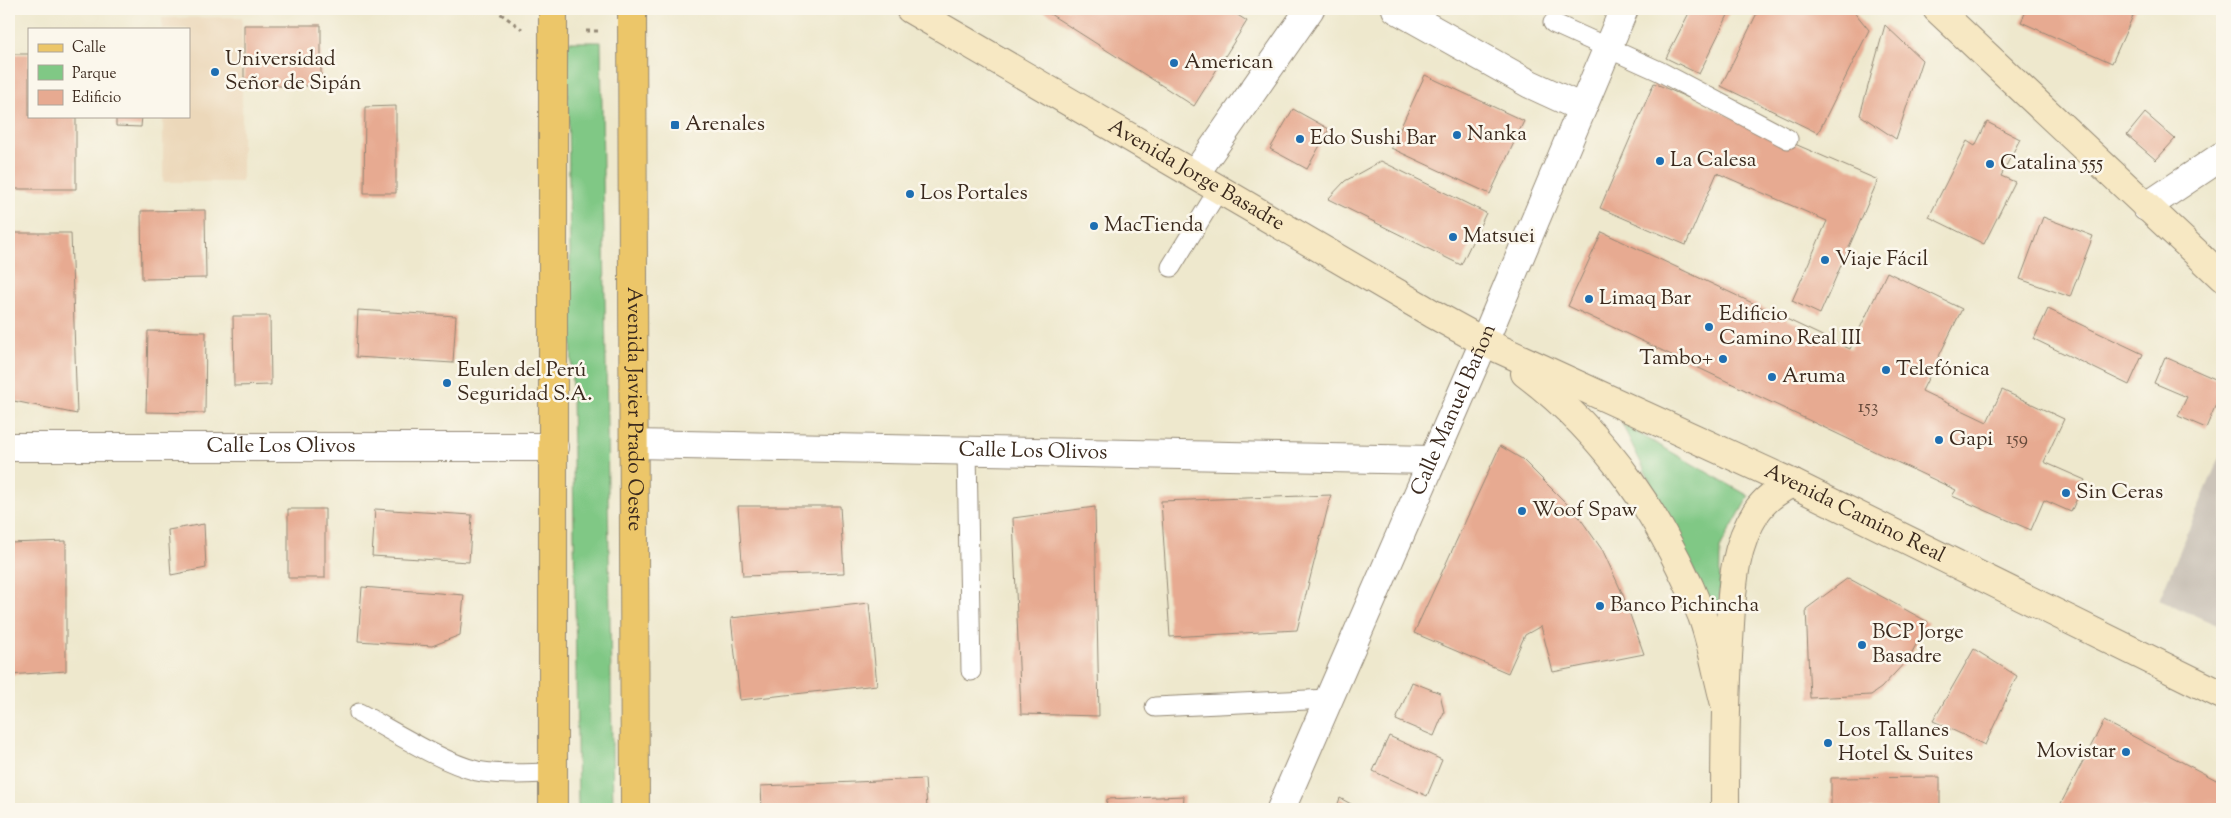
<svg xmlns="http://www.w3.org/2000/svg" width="2231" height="818" font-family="'Sorts Mill Goudy',serif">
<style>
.built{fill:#ecd8ba}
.industrial{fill:#cbc3b8}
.green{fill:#80c885;stroke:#5e7952}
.building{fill:#e7aa91}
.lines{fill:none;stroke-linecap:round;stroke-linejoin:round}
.lane-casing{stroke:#948976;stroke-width:21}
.street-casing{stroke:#948976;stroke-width:30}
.secondary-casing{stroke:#948976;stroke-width:30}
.primary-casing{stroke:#948976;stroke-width:30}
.path{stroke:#948976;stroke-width:3;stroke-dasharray:4 4;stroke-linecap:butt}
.lane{stroke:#fff;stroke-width:19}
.street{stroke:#fff;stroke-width:28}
.secondary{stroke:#f7e8c3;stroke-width:28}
.primary{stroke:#ecc669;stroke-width:28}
.poi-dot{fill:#1f6fb2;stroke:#fbf7ec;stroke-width:2}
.labels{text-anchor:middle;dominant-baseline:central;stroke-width:5;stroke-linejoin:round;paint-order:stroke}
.number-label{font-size:19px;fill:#664a3b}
.poi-label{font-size:21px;fill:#3b2a1e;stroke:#fbf7ec;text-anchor:start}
.street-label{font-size:21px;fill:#3b2a1e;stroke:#fbf7ec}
</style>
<rect width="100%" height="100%" fill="#fbf7ec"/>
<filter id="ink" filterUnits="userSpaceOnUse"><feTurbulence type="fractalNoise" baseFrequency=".02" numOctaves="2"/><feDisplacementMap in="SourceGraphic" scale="10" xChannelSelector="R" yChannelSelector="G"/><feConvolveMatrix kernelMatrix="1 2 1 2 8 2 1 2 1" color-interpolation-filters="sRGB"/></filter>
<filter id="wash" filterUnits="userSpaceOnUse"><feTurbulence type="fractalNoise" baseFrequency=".0096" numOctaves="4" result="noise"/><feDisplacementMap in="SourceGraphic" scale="20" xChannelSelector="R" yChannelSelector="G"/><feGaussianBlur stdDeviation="1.12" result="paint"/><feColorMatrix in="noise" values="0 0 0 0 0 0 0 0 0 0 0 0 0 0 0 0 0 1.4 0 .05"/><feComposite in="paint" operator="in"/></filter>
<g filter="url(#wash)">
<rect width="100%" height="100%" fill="#eee8cd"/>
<path class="built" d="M242 17V182H163V116H189V29H162V18Z"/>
<path class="industrial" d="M2222 451V627L2159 600Z"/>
<path class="green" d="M567 42H601L613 809H578Z
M1622 424 1749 496 1720 548 1719 622Z"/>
<g id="blocks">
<path class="building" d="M1037 9H1228L1247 21 1194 106 1050 14Z
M1691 9H1731L1699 74 1666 58Z
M1759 9H1852L1869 30 1818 133 1721 86Z
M2027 9H2136L2112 63 2021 22Z
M244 25H321V86H244Z
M1885 25 1922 60 1896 139 1860 115Z
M9 54H29V116H76V189H9Z
M1425 75 1524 121 1490 194 1391 148Z
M1654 83 1878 180 1820 314 1792 301 1827 221 1717 173 1686 245 1600 208Z
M396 106V193H364L365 107Z
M1293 109 1329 129 1307 169 1270 149Z
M2145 113 2175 139 2156 160 2127 135Z
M116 116H142L141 127 116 126Z
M1987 122 2020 139 2001 176 2015 182 1984 244 1929 217 1967 141 1975 146Z
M1381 161 1486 213 1461 265 1328 199 1345 181Z
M205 210 206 278 142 279 141 211Z
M2043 217 2093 236 2070 297 2020 279Z
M1602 232 1850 349 1887 272 1962 309 1922 391 1987 422 2002 390 2064 419 2044 462 2085 480 2071 512 2044 500 2031 530 1952 496 1956 490 1568 306Z
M9 233H71L77 414 9 400Z
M2048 309 2143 354 2129 385 2034 339Z
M358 310 456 316 453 363 356 357Z
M233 316H270L271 385 234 386Z
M148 331 206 332 205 413 146 412Z
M2165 357 2222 382V390L2206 428 2178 416 2187 397 2154 383Z
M1500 446 1522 459 1577 514 1603 551 1623 595 1644 654 1553 672 1541 626 1525 635 1508 673 1414 633Z
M1331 495 1297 630 1170 637 1161 501Z
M738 506H840L844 573 743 576Z
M1095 507 1099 716 1021 714 1013 518Z
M288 509H325V578H288Z
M375 509 472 515 469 562 372 556Z
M204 524 206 568 171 575 168 530Z
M66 541V671L9 675V543Z
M1848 578 1928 622 1909 658 1881 688 1871 695 1810 698 1806 609Z
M362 587 464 595 460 635 432 646 358 641Z
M869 603 877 685 740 700 731 618Z
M1974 649 2017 676 1985 745 1933 721Z
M1412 682 1440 693 1444 712 1434 736 1396 720Z
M2104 721 2222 783V809H2058Z
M1389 736 1442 760 1427 796 1373 771Z
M9 769H10L12 809H9Z
M1940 777V809H1831V778Z
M925 779 927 809H762L761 786Z
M1184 796 1183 809H1106L1107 799Z
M1340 798 1360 809H1336Z"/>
</g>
</g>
<g filter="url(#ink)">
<use href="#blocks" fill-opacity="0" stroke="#948976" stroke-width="1"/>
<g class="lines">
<g class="lane-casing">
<path id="lane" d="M1553 23 1659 71 1788 139
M1171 267 1219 189
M967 451 971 671
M1155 707 1328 699
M359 713C393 731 441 762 477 771 501 776 529 773 553 773"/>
</g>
<g class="street-casing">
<g id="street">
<path d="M1396 9 1530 84 1582 108"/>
<path d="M1195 174 1310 9"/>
<path d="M2146 207 2222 156"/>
<path id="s1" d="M634 444 1432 460"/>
<path id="s2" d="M9 447H554"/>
<path id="s3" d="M1281 809 1484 342 1624 9"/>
</g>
</g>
<g class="secondary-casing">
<g id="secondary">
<path id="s4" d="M910 9 1433 314 1484 342 1792 483 2222 695"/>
<path d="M1937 9 2222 277"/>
<path d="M1525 373C1608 436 1663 519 1702 616 1712 643 1717 675 1725 704"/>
<path d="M1725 809C1725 753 1725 697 1729 641 1732 597 1731 550 1757 511 1766 498 1778 490 1792 483"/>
</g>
</g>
<g class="primary-casing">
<g id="primary">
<path d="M553 9V809"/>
<path id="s5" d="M632 9 635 809"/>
</g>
</g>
<path class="path" d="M494 9 522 29
M586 31H599"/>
<use href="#lane" class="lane"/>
<use href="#street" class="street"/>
<use href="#secondary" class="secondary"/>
<use href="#primary" class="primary"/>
</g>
</g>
<g class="poi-dot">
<circle cx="1174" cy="63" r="5"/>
<circle cx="215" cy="72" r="5"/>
<rect x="670" y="120" width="10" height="10" rx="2.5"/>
<circle cx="1457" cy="135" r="5"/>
<circle cx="1300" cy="139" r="5"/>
<circle cx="1660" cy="161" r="5"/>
<circle cx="1990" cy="164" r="5"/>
<circle cx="910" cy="194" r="5"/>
<circle cx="1094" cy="226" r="5"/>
<circle cx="1453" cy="237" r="5"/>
<circle cx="1825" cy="260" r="5"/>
<circle cx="1589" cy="299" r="5"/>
<circle cx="1709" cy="327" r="5"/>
<circle cx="1723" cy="359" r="5"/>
<circle cx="1886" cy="370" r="5"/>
<circle cx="1772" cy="377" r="5"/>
<circle cx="447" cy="383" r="5"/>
<circle cx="1939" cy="440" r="5"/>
<circle cx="2066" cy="493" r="5"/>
<circle cx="1522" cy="511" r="5"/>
<circle cx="1600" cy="606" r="5"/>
<circle cx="1862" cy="645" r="5"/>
<circle cx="1828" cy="743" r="5"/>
<circle cx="2126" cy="752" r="5"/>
</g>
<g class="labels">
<g class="number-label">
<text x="1868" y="407">153</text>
<text x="2017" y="439">159</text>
</g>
<g class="poi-label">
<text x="225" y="60">Universidad<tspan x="225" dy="24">Señor de Sipán</tspan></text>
<text x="1184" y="63">American</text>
<text x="685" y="125">Arenales</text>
<text x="1467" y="135">Nanka</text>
<text x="1310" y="139">Edo Sushi Bar</text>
<text x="1670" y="161">La Calesa</text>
<text x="2000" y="164">Catalina 555</text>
<text x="920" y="194">Los Portales</text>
<text x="1104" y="226">MacTienda</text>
<text x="1463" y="237">Matsuei</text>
<text x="1835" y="260">Viaje Fácil</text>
<text x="1599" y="299">Limaq Bar</text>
<text x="1719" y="315">Edificio<tspan x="1719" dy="24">Camino Real III</tspan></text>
<text x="1713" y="359" text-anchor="end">Tambo+</text>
<text x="1896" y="370">Telefónica</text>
<text x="457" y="371">Eulen del Perú<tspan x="457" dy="24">Seguridad S.A.</tspan></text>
<text x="1782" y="377">Aruma</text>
<text x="1949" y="440">Gapi</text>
<text x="2076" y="493">Sin Ceras</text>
<text x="1532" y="511">Woof Spaw</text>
<text x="1610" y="606">Banco Pichincha</text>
<text x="1872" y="633">BCP Jorge<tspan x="1872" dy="24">Basadre</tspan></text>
<text x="1838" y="731">Los Tallanes<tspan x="1838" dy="24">Hotel &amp; Suites</tspan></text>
<text x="2116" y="752" text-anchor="end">Movistar</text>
</g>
<g class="street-label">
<text stroke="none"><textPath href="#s4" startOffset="331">Avenida Jorge Basadre</textPath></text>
<text stroke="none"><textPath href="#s5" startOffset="400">Avenida Javier Prado Oeste</textPath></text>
<text stroke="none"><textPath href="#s3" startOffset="435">Calle Manuel Bañon</textPath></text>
<text stroke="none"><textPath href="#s2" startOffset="272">Calle Los Olivos</textPath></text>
<text stroke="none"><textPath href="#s1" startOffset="399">Calle Los Olivos</textPath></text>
<text stroke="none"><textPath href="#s4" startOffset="1072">Avenida Camino Real</textPath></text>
</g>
</g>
<rect width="2231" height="818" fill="none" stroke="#fbf7ec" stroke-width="30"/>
<rect x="28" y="28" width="162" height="90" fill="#fbf7ec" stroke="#aea59a"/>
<rect x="38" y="44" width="25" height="8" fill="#ecc669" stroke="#aea59a"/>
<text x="72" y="52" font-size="15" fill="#3b2a1e">Calle</text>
<rect x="38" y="65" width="25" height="15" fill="#80c885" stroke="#aea59a"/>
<text x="72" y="78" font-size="15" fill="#3b2a1e">Parque</text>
<rect x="38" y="90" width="25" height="15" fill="#e7aa91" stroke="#aea59a"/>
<text x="72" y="102" font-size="15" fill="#3b2a1e">Edificio</text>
</svg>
